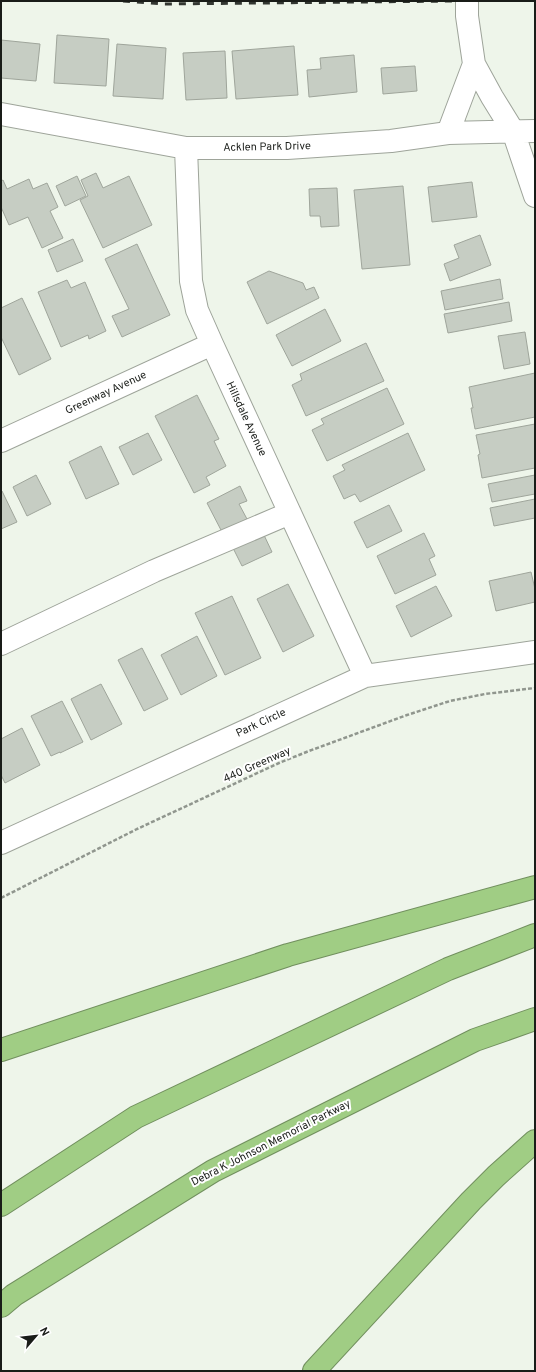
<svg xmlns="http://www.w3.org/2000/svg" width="536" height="1372" font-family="Overpass,sans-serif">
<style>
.building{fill:#c6cdc3;stroke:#9fa59b}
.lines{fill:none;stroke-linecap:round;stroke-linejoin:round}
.minor-casing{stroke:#9ea49a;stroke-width:24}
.highway-casing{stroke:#718f5e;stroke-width:24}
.path{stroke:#90968e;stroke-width:2.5;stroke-dasharray:4 2;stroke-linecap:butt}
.minor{stroke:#fff;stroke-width:22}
.highway{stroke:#a0cd84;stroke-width:22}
.rail{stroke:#323631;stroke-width:3;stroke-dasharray:7 7;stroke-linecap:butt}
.labels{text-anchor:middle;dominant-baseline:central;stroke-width:4;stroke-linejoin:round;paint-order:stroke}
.street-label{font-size:11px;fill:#191c18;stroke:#fff}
</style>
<rect width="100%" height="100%" fill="#eef5ea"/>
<path class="building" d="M57 35 109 39 106 86 54 83Z
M1 40 40 44 36 81 1 78Z
M117 44 166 48 163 99 113 96Z
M294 46 298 95 236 99 232 51Z
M225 51 227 98 186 100 183 53Z
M354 55 357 92 309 97 307 70 321 69 320 58Z
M415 66 417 91 383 94 381 68Z
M96 173 103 188 129 176 152 225 103 248 80 200 88 196 81 180Z
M77 176 86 196 65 206 56 186Z
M29 179 33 189 47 183 58 207 50 211 63 238 42 248 28 217 9 225 1 207V181L3 180 7 189Z
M472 182 477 217 432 222 428 187Z
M403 186 410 265 362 269 354 190Z
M337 188 339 226 321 227 320 216H310L309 189Z
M480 235 491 265 450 281 444 264 459 258 454 245Z
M73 239 83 261 57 272 48 250Z
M137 244 170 315 122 337 112 316 129 309 105 259Z
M269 271 303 283 306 290 314 287 319 298 267 324 247 282Z
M500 279 503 299 445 310 441 291Z
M67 280 71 288 85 282 106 331 89 339 88 335 61 347 38 292Z
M22 298 51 359 19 375 1 337V308Z
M509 302 512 321 448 333 444 314Z
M325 309 341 341 292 366 276 335Z
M525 332 530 364 504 369 498 336Z
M366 343 384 381 306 416 292 385 302 380 300 374Z
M535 373V417L475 429 471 408H473L469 387Z
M387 388 404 424 327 461 312 430 324 424 321 419Z
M197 395 219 439 214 441 226 466 206 477 210 485 194 493 155 416Z
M535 424V468L482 478 478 455 480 454 476 435Z
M148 433 162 460 133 475 119 447Z
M408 433 425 470 360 502 355 494 344 499 333 476 345 470 342 465Z
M101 446 119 484 86 499 69 462Z
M36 475 51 504 27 516 13 487Z
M535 475V494L492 502 488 484Z
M240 486 247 501 239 504 247 519 222 532 207 503Z
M2 491 17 522 1 529V492Z
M535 499V518L494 526 490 508Z
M389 505 402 531 367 548 354 522Z
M263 533 272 552 242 566 233 548Z
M424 533 435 556 429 559 436 575 395 594 377 556Z
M531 572 535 589V602L496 611 489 581Z
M288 584 314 636 283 652 257 599Z
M436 586 452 616 411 637 396 606Z
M232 596 261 658 225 675 195 613Z
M197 636 217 676 181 695 161 655Z
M142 648 168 699 144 711 118 660Z
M101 684 122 724 91 740 71 699Z
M62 701 83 742 60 753V752L51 756 31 716Z
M22 728 40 765 5 783 1 775V739Z"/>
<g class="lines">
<g class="minor-casing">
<path id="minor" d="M467 1V16L474 64 492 97 513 131 535 196
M1 114 186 148H287L391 141 448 133 535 131
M448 133 474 64
M186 148 191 281 197 310 212 344 365 676
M1 441 212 344
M1 644 154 571 290 513
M1 843 365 676 535 652"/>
</g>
<g class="highway-casing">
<path id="highway" d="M1 1050 288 955 535 887
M1 1205 136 1117 448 969 535 935
M1 1306 14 1295 213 1171 475 1040 535 1019
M314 1371 471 1201 496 1176 535 1141"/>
</g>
<path class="path" d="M1 898 137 829 279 763 309 751 407 715 450 701 485 694 535 688"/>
<use href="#minor" class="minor"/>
<use href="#highway" class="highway"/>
<path class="rail" d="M123 1 163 4 454 1"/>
</g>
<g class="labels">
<g class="street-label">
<text transform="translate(267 147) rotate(-1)">Acklen Park Drive</text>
<text transform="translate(106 393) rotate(-25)">Greenway Avenue</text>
<text transform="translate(246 419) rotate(65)">Hillsdale Avenue</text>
<text transform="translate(261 723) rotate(-25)">Park Circle</text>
<text transform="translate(257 765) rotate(-24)">440 Greenway</text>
<text transform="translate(271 1143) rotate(-27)">Debra K Johnson Memorial Parkway</text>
</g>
</g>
<rect width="536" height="1372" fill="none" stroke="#191c18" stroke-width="4"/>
<g transform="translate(36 1336) rotate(62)" stroke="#ffffff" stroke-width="3" paint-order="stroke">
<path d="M0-3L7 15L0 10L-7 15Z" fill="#191c18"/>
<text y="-6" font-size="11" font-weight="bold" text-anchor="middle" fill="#191c18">N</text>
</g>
</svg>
